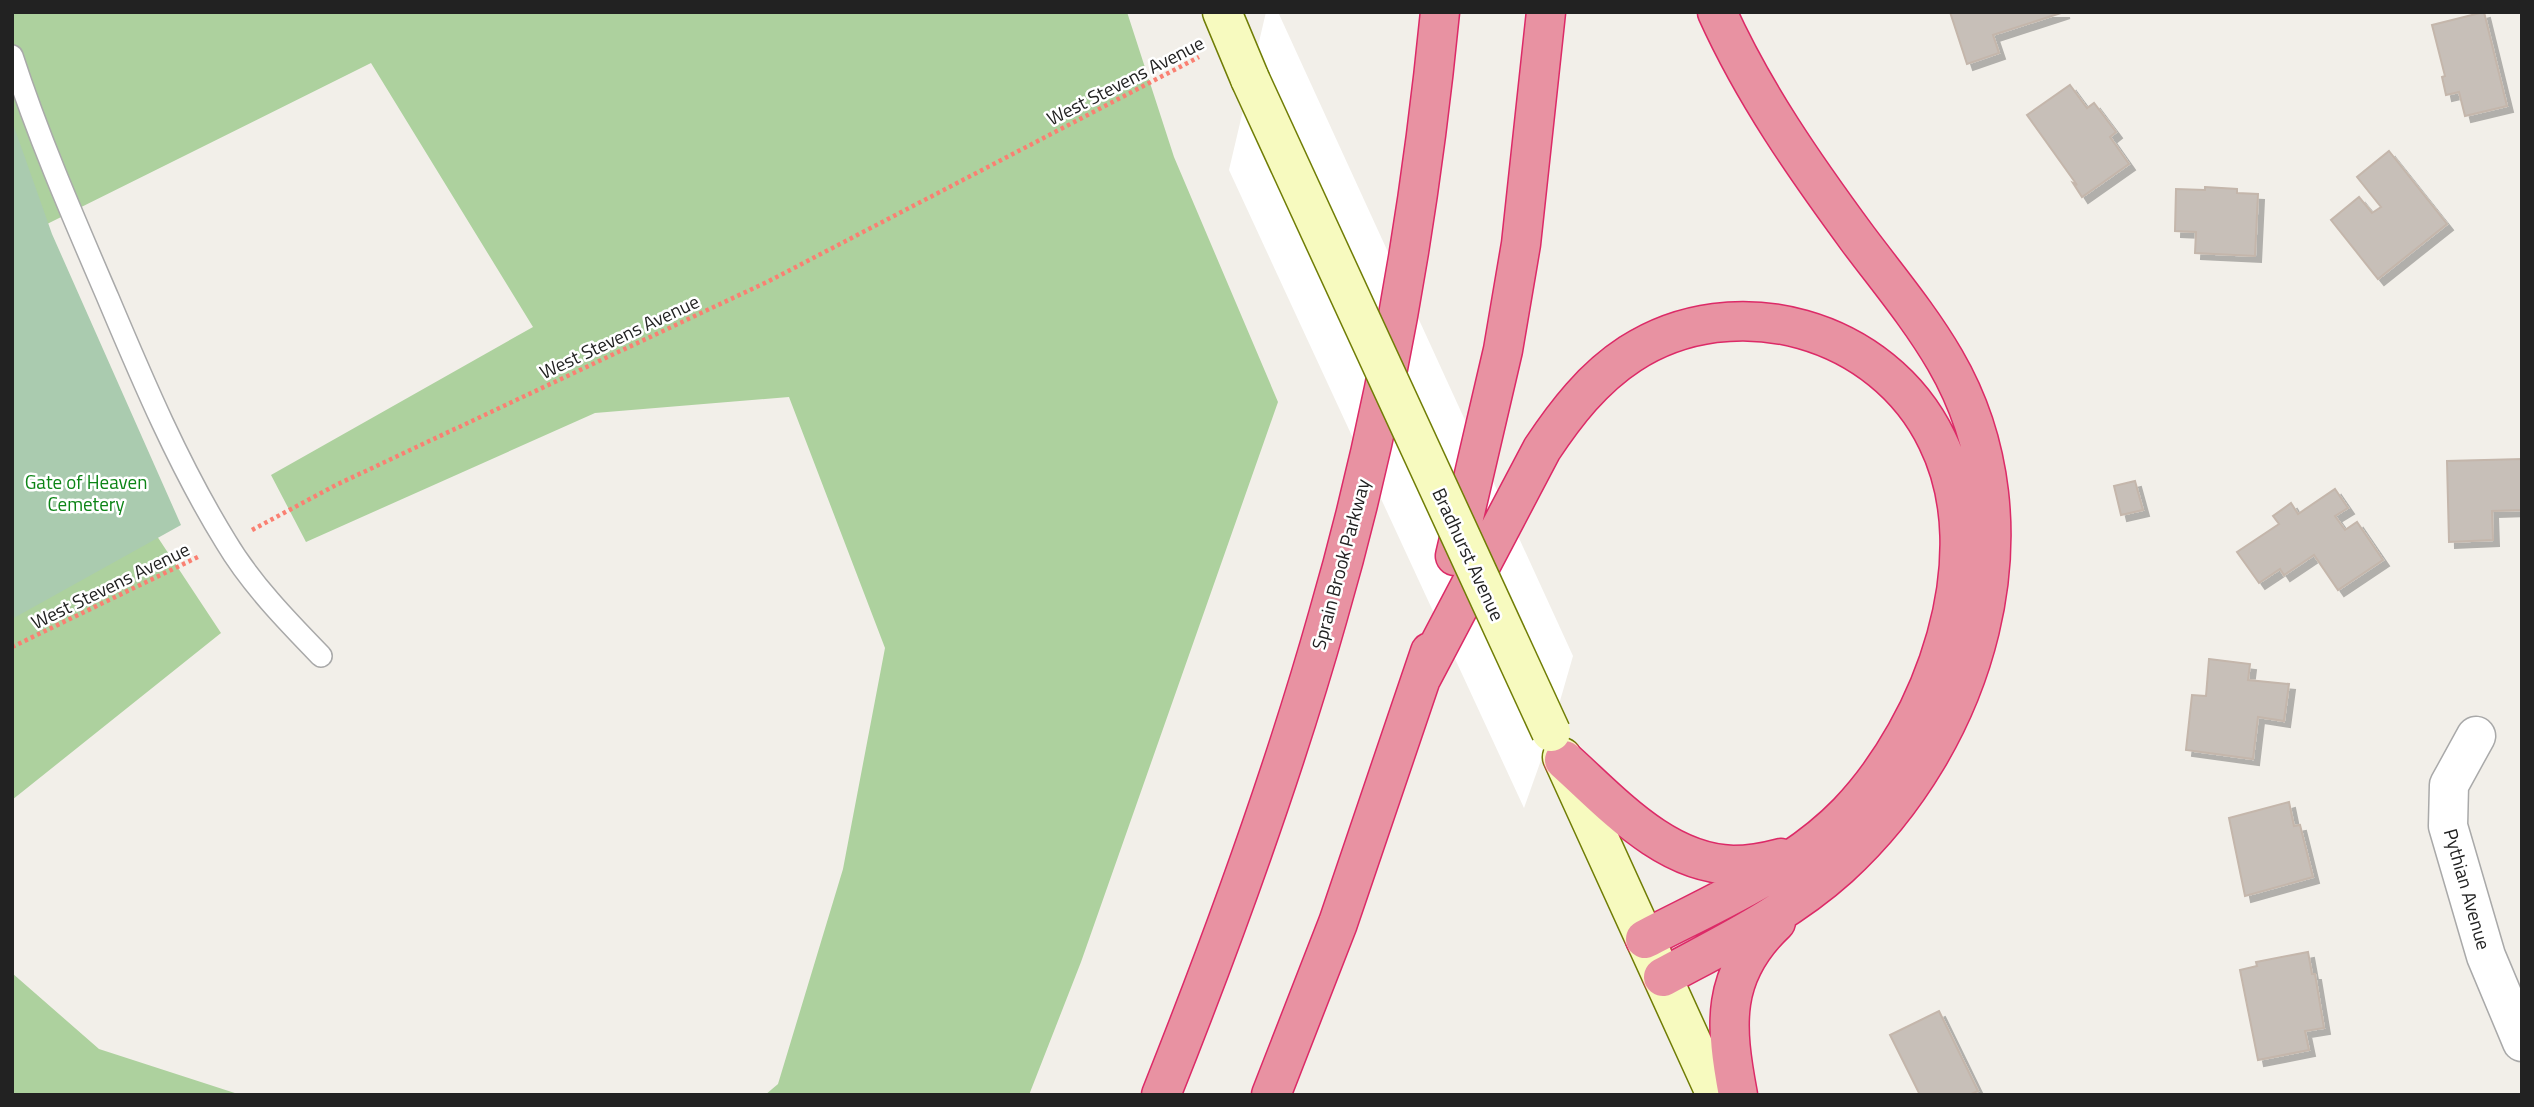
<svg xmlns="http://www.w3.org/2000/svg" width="2534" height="1107" font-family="'Titillium Web',sans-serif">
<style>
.forest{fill:#add19e}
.cemetery{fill:#aacbaf}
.pier{fill:#fff}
.building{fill:#c7bfb8;stroke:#c4b6ab;stroke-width:2;filter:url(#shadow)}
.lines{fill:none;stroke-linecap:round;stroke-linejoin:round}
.service-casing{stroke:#a9a9a9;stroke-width:24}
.minor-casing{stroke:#a9a9a9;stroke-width:41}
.secondary-casing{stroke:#707d05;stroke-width:41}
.motorway-casing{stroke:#dc2a67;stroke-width:41}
.path{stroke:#fa8072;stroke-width:4.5;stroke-dasharray:3.5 3.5;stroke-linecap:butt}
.service{stroke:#fff;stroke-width:21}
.minor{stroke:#fff;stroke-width:38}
.secondary{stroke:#f7fabf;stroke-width:38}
.motorway{stroke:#e892a2;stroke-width:38}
.secondary-bridge-casing{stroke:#707d05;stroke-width:41;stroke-linecap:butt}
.secondary-bridge{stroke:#f7fabf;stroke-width:38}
.labels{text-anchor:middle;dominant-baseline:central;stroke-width:5;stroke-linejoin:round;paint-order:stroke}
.street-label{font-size:19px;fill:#222;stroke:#fff}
.park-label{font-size:19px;fill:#0c8416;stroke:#fff}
</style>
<defs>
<filter id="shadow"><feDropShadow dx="6" dy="6" stdDeviation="0" flood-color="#0004"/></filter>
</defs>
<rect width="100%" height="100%" fill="#f2efe9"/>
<path class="forest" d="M12 12H1127L1174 157 1278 402 1081 962 1029 1095H765L778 1084 843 869 885 648 789 397 595 413 306 542 271 475 533 327 371 63 33 231 12 301Z
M110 465 221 633 12 800V525Z
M12 973 99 1049 241 1095H12Z"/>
<path class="cemetery" d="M12 121 52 234 181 525 12 619Z"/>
<path class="pier" d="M1266 12H1278L1573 656 1551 732 1524 808 1229 170Z"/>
<path class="building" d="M1950 12H2064L1993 35 1999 53 1967 64Z
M2484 12 2507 106 2465 116 2459 92 2446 95 2442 77 2445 76 2432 25Z
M2070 85 2087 108 2094 103 2116 132 2110 137 2129 164 2082 197 2073 183 2077 185 2027 115Z
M2389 151 2447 224 2378 279 2331 220 2359 197 2372 213 2381 207 2357 177Z
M2205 187 2237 189V193L2258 194 2255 256 2195 253 2196 232 2175 231 2176 189 2205 190Z
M2522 459V510L2492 511 2493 540 2449 542 2447 461Z
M2135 481 2143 510 2121 515 2114 486Z
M2335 489 2348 508 2335 516 2345 530 2357 522 2383 560 2338 590 2314 555 2284 575 2280 569 2259 583 2237 552 2279 524 2273 516 2291 503 2298 514Z
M2209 659 2250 664 2248 680 2289 684 2284 721 2258 717 2253 759 2186 750 2192 695 2206 696Z
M2289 802 2294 826 2300 825 2313 877 2245 896 2229 818Z
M2308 952 2312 974H2315L2324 1028 2305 1031 2309 1050 2258 1060 2240 970 2257 966 2256 962Z
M1939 1011 1978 1091 1969 1095H1920L1890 1035Z"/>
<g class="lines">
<g class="service-casing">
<path id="service" d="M12 56C39 139 74 219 108 298 143 381 179 466 226 542 251 584 287 621 321 656"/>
</g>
<g class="minor-casing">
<path id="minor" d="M2476 736 2449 785 2448 826 2486 956 2522 1042"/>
</g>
<g class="secondary-casing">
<path id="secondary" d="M1222 12 1250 79
M1562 757 1716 1095"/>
</g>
<g class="motorway-casing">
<path id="motorway" d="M1455 556 1503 350 1521 244 1546 12
M1422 677 1542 449C1566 413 1593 378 1630 354 1735 286 1883 328 1937 440 1995 557 1933 724 1848 813 1793 870 1714 903 1645 939
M1564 760C1612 803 1664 863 1733 865 1749 865 1766 862 1781 858
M1663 977C1724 944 1787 914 1839 867 1975 743 2043 528 1945 360 1920 317 1888 279 1858 239 1805 167 1754 94 1717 12
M1161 1095C1224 937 1282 779 1328 616 1385 420 1420 215 1440 12
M1271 1095 1338 923 1430 652
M1738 1095C1725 1026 1720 975 1776 922"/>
</g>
<path class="path" d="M252 530 336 485 769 281 1199 57
M12 647 200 556"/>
<use href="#service" class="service"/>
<use href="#minor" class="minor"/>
<use href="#secondary" class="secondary"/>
<use href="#motorway" class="motorway"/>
<g class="secondary-bridge-casing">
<path id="secondary-bridge" d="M1250 79 1551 732"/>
</g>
<use href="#secondary-bridge" class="secondary-bridge"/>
</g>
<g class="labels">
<g class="street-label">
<text transform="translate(1125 80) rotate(-27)">West Stevens Avenue</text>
<text transform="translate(619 336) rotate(-25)">West Stevens Avenue</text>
<text transform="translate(1469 554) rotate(65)">Bradhurst Avenue</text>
<text transform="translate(1340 564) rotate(-75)">Sprain Brook Parkway</text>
<text transform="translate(110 585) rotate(-26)">West Stevens Avenue</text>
<text transform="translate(2468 889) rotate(74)">Pythian Avenue</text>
</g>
<g class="park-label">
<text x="86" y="481">Gate of Heaven<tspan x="86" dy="22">Cemetery</tspan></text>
</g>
</g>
<rect width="2534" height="1107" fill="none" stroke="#222222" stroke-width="28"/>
</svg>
